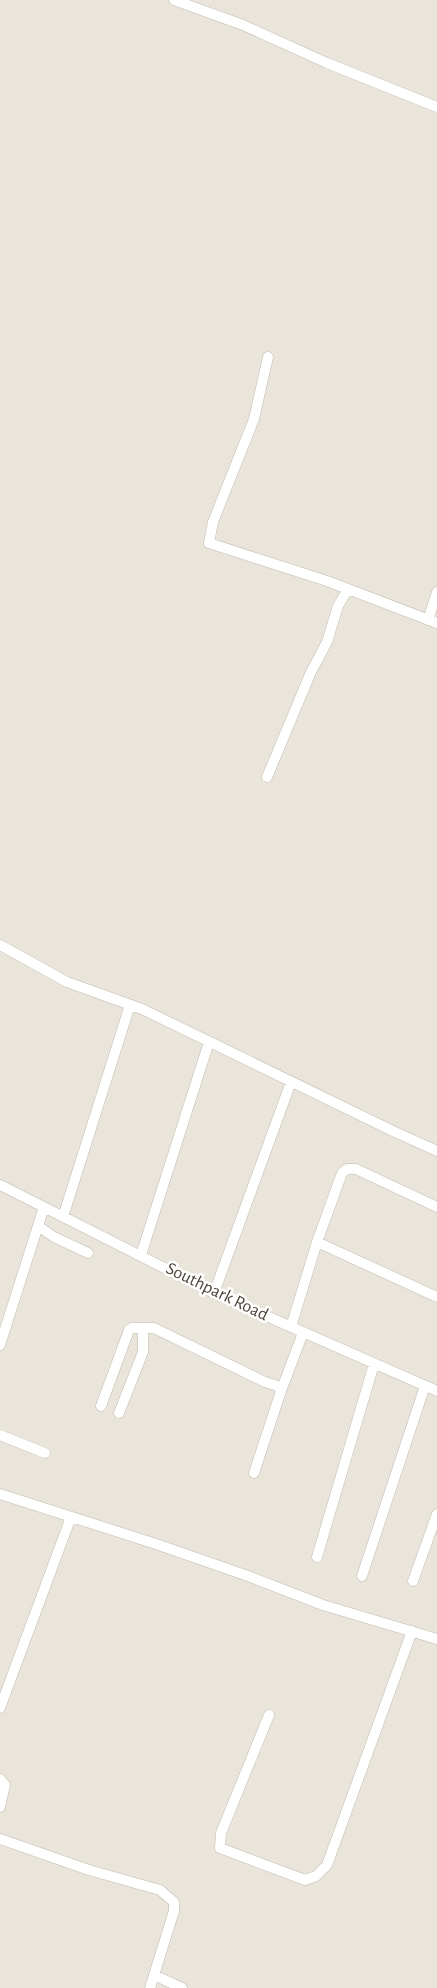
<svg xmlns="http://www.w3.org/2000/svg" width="437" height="1988" font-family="'Alegreya Sans',sans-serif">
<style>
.residential{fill:#eae5da}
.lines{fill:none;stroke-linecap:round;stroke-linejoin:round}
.minor-casing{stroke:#c2bbae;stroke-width:11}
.minor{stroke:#fff;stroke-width:10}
.labels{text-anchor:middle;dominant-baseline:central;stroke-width:5;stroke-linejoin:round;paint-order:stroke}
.street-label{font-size:18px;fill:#4b4439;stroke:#fff}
</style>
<rect width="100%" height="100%" fill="#f6f3ec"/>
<path class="residential" d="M0 0H437V1988H0Z"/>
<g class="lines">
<g class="minor-casing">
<path id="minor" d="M174 0 243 25 327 63 437 107
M268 357 254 419 213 522 209 543 327 581 437 623
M428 620 437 592
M267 777 311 672 327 642 338 606 348 589
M0 945 67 982 142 1009 395 1132 437 1151
M0 1185 214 1293 437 1391
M63 1217 130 1005
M38 1226 54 1237 88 1253
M317 1242 437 1297
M141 1255 209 1042
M214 1293 291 1082
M291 1327 317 1242 342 1173 347 1169H356L437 1207
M143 1328H154L265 1382 278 1386 281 1391 254 1473
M0 1345 44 1207
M281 1391 303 1333
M101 1406 129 1330 132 1328H143V1352L119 1413
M0 1435 45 1453
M0 1494 156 1544 248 1576 323 1605 437 1639
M317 1557 374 1364
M362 1576 425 1386
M413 1581 437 1514
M0 1708 71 1517
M269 1715 221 1833 220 1848 305 1880 316 1876 327 1865 412 1631
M0 1779 5 1785 0 1807
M0 1839 89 1870 160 1890 174 1902V1911L150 1988
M154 1975 182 1988"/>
</g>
<use href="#minor" class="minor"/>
</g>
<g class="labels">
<g class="street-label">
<text transform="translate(217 1292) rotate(26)">Southpark Road</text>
</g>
</g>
</svg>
